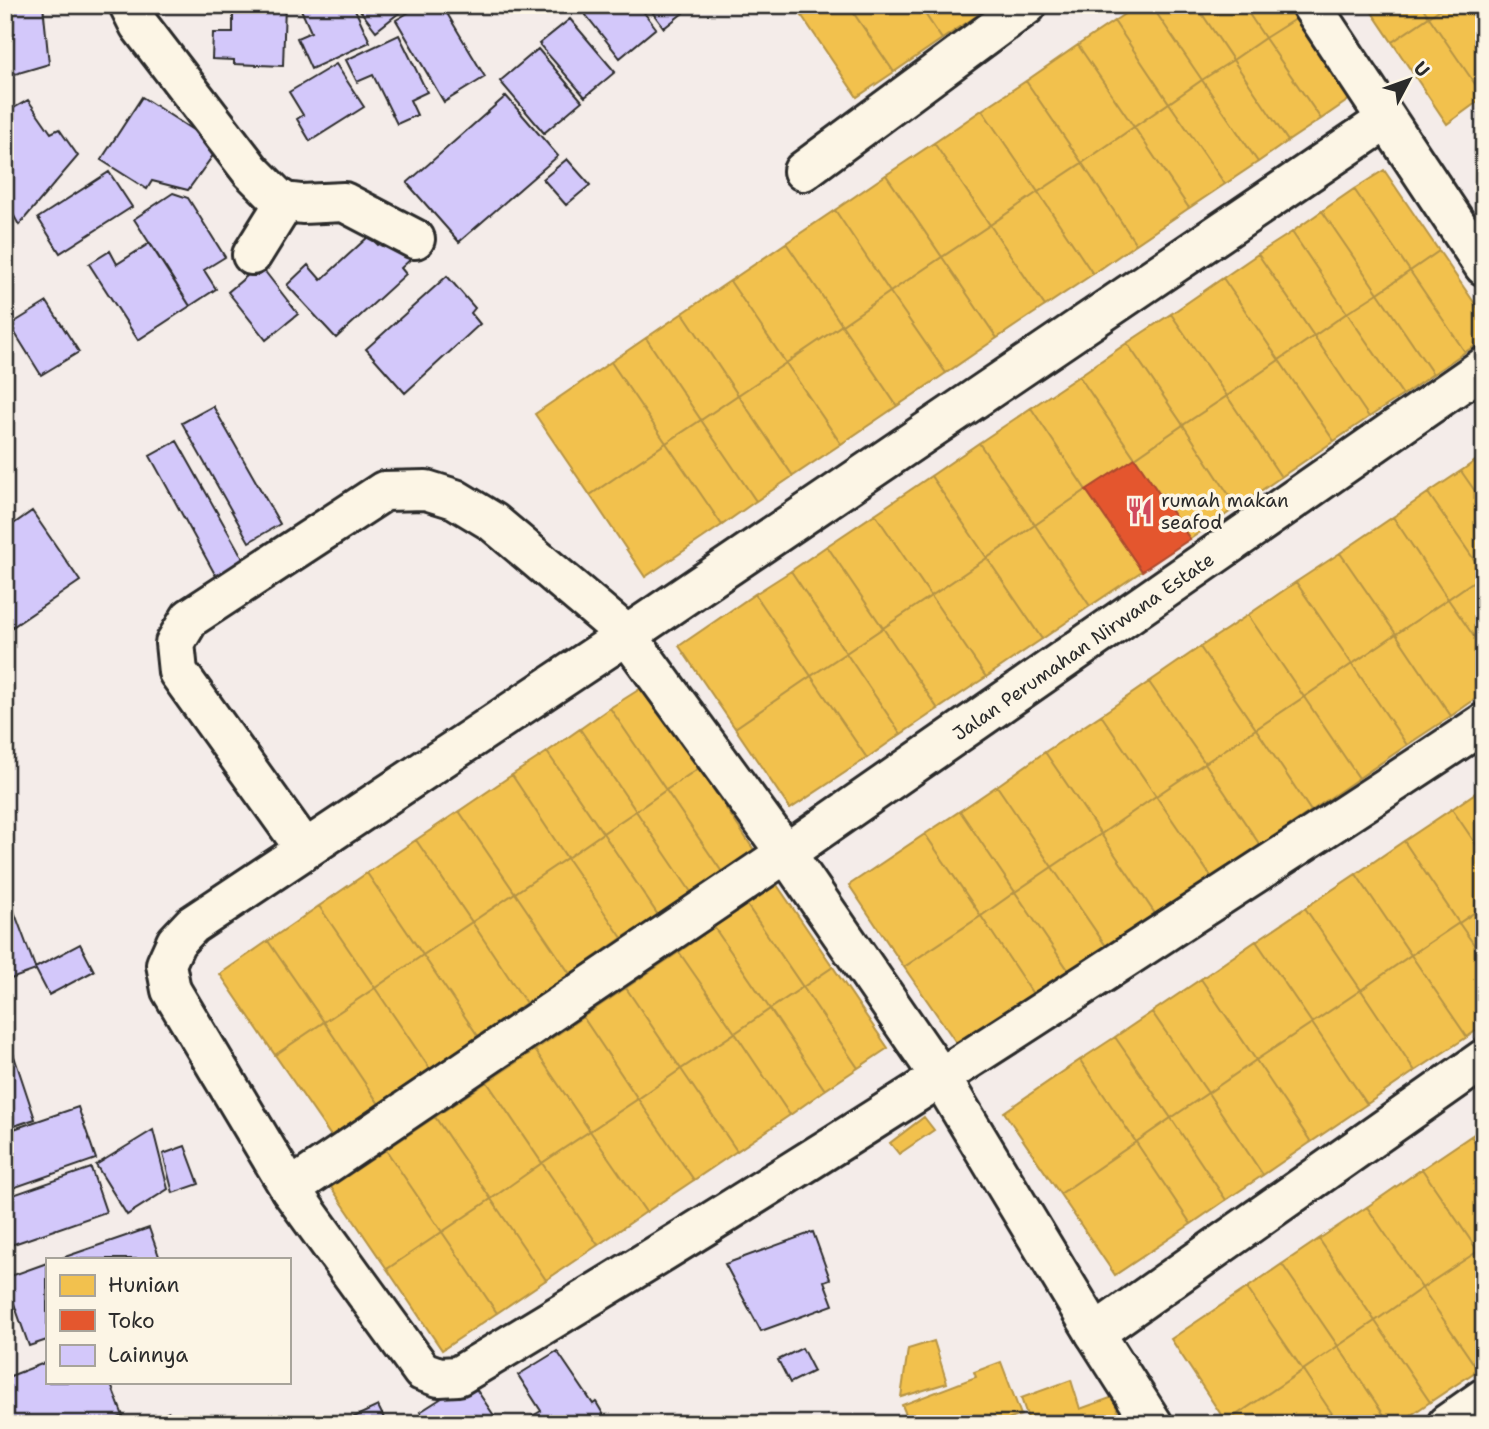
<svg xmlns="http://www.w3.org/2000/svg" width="1489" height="1429" font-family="'Shantell Sans',sans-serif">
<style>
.homes{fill:#f2c14e;stroke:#b69444;stroke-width:2}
.shops{fill:#e4572e;stroke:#ac4a2d;stroke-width:2}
.building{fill:#d3c8fa;stroke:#2b2b2b;stroke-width:2}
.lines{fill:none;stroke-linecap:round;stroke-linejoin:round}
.minor-casing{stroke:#2b2b2b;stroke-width:44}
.minor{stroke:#fcf5e5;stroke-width:38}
.labels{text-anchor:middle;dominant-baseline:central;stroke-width:7;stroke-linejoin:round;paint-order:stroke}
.poi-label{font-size:19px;fill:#2b2b2b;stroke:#fcf5e5;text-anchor:start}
.street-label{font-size:19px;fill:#2b2b2b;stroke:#fcf5e5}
</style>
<rect width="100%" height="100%" fill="#f4ece9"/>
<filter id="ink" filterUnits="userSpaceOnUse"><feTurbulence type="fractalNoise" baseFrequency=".0143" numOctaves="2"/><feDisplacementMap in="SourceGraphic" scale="14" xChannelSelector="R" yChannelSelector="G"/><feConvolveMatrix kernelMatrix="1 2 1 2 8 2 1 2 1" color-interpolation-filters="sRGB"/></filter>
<g filter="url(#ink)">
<path class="homes" d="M794 5H818L802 16Z
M818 5H848L894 72 857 97 802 16Z
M848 5H919L942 39 894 72Z
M919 5H993L942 39Z
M1138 5H1151L1202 80 1169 103 1114 21Z
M1151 5H1196L1233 60 1202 80Z
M1196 5H1243L1265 38 1233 60Z
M1243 5H1286L1295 19 1265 38Z
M1367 5H1421L1429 17 1392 42Z
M1421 5H1446L1429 17Z
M1446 5H1484V97L1429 17Z
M1429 17 1484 97 1447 124 1392 42Z
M1295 19 1350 99 1321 119 1265 38Z
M1114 21 1169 103 1134 127 1078 45Z
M1265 38 1321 119 1288 141 1233 60Z
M1078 45 1134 127 1082 163 1026 81Z
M1233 60 1288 141 1258 162 1202 80Z
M1202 80 1258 162 1225 184 1169 103Z
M1026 81 1082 163 1038 192 982 110Z
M1169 103 1225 184 1189 208 1134 127Z
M982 110 1038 192 990 225 934 143Z
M1134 127 1189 208 1136 244 1082 163Z
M934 143 990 225 942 257 886 175Z
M1082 163 1136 244 1093 274 1038 192Z
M1384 170 1439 251 1410 271 1354 189Z
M886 175 942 257 890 292 835 210Z
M1354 189 1410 271 1378 293 1322 211Z
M1038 192 1093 274 1045 306 990 225Z
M835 210 890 292 842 325 786 243Z
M1322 211 1378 293 1347 313 1292 232Z
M990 225 1045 306 997 338 942 257Z
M1292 232 1347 313 1314 336 1258 254Z
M786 243 842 325 786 363 730 281Z
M1439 251 1484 317V340L1465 352 1410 271Z
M1258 254 1314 336 1279 360 1223 278Z
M942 257 997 338 946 373 890 292Z
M1410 271 1465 352 1433 374 1378 293Z
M1223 278 1279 360 1227 396 1171 314Z
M730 281 786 363 738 395 683 313Z
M890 292 946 373 897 406 842 325Z
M1378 293 1433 374 1403 395 1347 313Z
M683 313 738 395 701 420 646 338Z
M1347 313 1403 395 1369 417 1314 336Z
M1171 314 1227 396 1183 425 1127 343Z
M842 325 897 406 841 444 786 363Z
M1314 336 1369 417 1334 441 1279 360Z
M646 338 701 420 666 443 611 362Z
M1127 343 1183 425 1135 458 1079 376Z
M1279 360 1334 441 1281 477 1227 396Z
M611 362 666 443 590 495 535 414Z
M786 363 841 444 793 476 738 395Z
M1079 376 1135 458 1086 490 1031 408Z
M738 395 793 476 756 501 701 420Z
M1227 396 1281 477 1237 507 1183 425Z
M1031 408 1086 490 1035 525 979 443Z
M701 420 756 501 722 525 666 443Z
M1183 425 1237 507 1190 539 1135 458Z
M666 443 722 525 645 577 590 495Z
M979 443 1035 525 987 558 931 476Z
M1484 455V504L1461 471Z
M1461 471 1484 504V574L1428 493Z
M931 476 987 558 931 596 875 514Z
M1086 490 1142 571 1090 606 1035 525Z
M1428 493 1484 574 1448 599 1393 517Z
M875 514 931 596 883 628 827 546Z
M1393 517 1448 599 1396 634 1340 553Z
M1035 525 1090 606 1042 639 987 558Z
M827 546 883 628 846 653 791 571Z
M1340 553 1396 634 1352 664 1296 582Z
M987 558 1042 639 986 677 931 596Z
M791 571 846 653 811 676 755 594Z
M1484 574V651L1448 599Z
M1296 582 1352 664 1304 697 1248 615Z
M755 594 811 676 735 728 679 646Z
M931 596 986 677 938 709 883 628Z
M1448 599 1484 651V693L1451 716 1396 634Z
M1248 615 1304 697 1256 729 1200 647Z
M883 628 938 709 901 734 846 653Z
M1396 634 1451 716 1407 745 1352 664Z
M1200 647 1256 729 1205 763 1149 682Z
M846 653 901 734 867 758 811 676Z
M1352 664 1407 745 1359 778 1304 697Z
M811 676 867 758 790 809 735 728Z
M1149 682 1205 763 1156 796 1101 715Z
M643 687 699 768 666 790 610 708Z
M1304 697 1359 778 1311 811 1256 729Z
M610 708 666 790 636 811 580 729Z
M1101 715 1156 796 1101 834 1045 752Z
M580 729 636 811 603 833 547 752Z
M1256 729 1311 811 1260 845 1205 763Z
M547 752 603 833 567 858 512 775Z
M1045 752 1101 834 1052 867 997 786Z
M1205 763 1260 845 1212 878 1156 796Z
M699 768 754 850 722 872 666 790Z
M512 775 567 858 515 893 459 811Z
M997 786 1052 867 1015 892 960 811Z
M1484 787V856L1452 809Z
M666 790 722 872 691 892 636 811Z
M1156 796 1212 878 1156 915 1101 834Z
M1452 809 1484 856V906L1459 923 1404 841Z
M459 811 515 893 472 922 416 840Z
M636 811 691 892 658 915 603 833Z
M960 811 1015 892 981 916 925 834Z
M603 833 658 915 622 938 567 858Z
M925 834 981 916 904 967 849 885Z
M1101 834 1156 915 1108 949 1052 867Z
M416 840 472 922 423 955 367 873Z
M1404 841 1459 923 1411 955 1356 874Z
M567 858 622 938 570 974 515 893Z
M1052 867 1108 949 1071 974 1015 892Z
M367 873 423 955 375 988 319 906Z
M1356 874 1411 955 1361 990 1305 908Z
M777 885 833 967 803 987 747 905Z
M1015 892 1071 974 1035 997 981 916Z
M515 893 570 974 526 1003 472 922Z
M747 905 803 987 770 1009 714 927Z
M319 906 375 988 324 1022 268 941Z
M1484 906V959L1459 923Z
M1305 908 1361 990 1312 1023 1256 941Z
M981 916 1035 997 960 1048 904 967Z
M472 922 526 1003 478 1036 423 955Z
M1459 923 1484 959V1025L1467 1037 1411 955Z
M714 927 770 1009 735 1033 679 952Z
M268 941 324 1022 275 1055 220 974Z
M1256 941 1312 1023 1256 1060 1201 979Z
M679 952 735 1033 681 1069 626 988Z
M423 955 478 1036 430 1069 375 988Z
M1411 955 1467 1037 1415 1071 1361 990Z
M833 967 888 1048 858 1068 803 987Z
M1201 979 1256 1060 1208 1093 1152 1012Z
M803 987 858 1068 825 1090 770 1009Z
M375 988 430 1069 379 1104 324 1022Z
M626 988 681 1069 638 1099 583 1017Z
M1361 990 1415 1071 1367 1104 1312 1023Z
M770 1009 825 1090 790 1115 735 1033Z
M1152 1012 1208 1093 1171 1118 1115 1037Z
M583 1017 638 1099 590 1131 535 1050Z
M324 1022 379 1104 331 1136 275 1055Z
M1312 1023 1367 1104 1311 1142 1256 1060Z
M735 1033 790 1115 737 1151 681 1069Z
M1115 1037 1171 1118 1136 1142 1080 1060Z
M535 1050 590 1131 542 1163 487 1082Z
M1080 1060 1136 1142 1060 1194 1004 1112Z
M1256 1060 1311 1142 1263 1175 1208 1093Z
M681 1069 737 1151 694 1180 638 1099Z
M487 1082 542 1163 491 1199 435 1117Z
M1208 1093 1263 1175 1226 1200 1171 1118Z
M638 1099 694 1180 646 1212 590 1131Z
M435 1117 491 1199 442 1232 386 1150Z
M924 1117 934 1130 899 1154 890 1143Z
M1171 1118 1226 1200 1191 1224 1136 1142Z
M1484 1127V1155L1471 1136Z
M590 1131 646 1212 598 1245 542 1163Z
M1471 1136 1484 1155V1247L1478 1251 1422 1169Z
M1136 1142 1191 1224 1115 1275 1060 1194Z
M386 1150 442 1232 387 1269 331 1187Z
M542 1163 598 1245 546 1280 491 1199Z
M1422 1169 1478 1251 1422 1288 1367 1207Z
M491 1199 546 1280 497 1313 442 1232Z
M1367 1207 1422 1288 1375 1321 1319 1239Z
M442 1232 497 1313 442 1350 387 1269Z
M1319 1239 1375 1321 1338 1346 1282 1264Z
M1478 1251 1484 1259V1366L1478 1370 1422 1288Z
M1282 1264 1338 1346 1303 1370 1247 1288Z
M1247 1288 1303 1370 1226 1422 1171 1339Z
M1422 1288 1478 1370 1430 1402 1375 1321Z
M1375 1321 1430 1402 1398 1424H1390L1338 1346Z
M934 1341 947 1383 901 1397 908 1349Z
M1338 1346 1390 1424H1339L1303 1370Z
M1001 1362 1021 1415 998 1424H910L902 1405 976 1377 974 1372Z
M1303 1370 1339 1424H1228L1226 1422Z
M1071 1380 1080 1409 1113 1397 1120 1418 1104 1424H1030L1021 1398Z"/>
<path class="shops" d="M1135 458 1190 539 1142 571 1086 490Z"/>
<path class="building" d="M8 5H43L49 64 5 77V6Z
M233 5H285L283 66 234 64V60L212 59 213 33H233Z
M299 5H353L370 42 311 69 297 38 311 32Z
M364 5H409L376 31 359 9Z
M421 5H442L485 77 444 102 396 20Z
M578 5H638L656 28 620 58Z
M647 5H693L664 28Z
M570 19 615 72 585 97 539 44Z
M399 35 427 92 410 100 417 115 397 124 373 75 357 82 346 60Z
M538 49 582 101 544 133 500 81Z
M336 64 364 107 310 141 297 119 303 115 289 92Z
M506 96 558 156 459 242 407 183Z
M142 97 219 147 188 190 152 181 147 189 101 160Z
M28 100 51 133 59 129 78 156 19 225 5 200V113Z
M567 159 590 185 566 205 543 179Z
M109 172 132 207 60 253 38 218Z
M173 193 188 198 225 257 204 270 216 289 190 306 134 219Z
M369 236 378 245 389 236 411 259 401 268 406 274 336 338 287 285 308 265 321 280Z
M150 243 190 306 138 340 89 264 110 251 117 264Z
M260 265 298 314 266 340 228 292Z
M447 276 475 308 471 313 480 324 405 393 366 349Z
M47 302 79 352 41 375 10 325Z
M213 406 280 524 249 542 182 423Z
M177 441 245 562 217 578 150 456Z
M32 511 80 581 5 632V530Z
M5 887 36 970 5 981Z
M80 944 94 971 49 995 35 968Z
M12 1050 35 1119 5 1129V1053Z
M78 1107 96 1159 10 1189 5 1174V1132Z
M153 1130 168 1189 127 1215 96 1165Z
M185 1146 199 1184 173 1193 163 1154Z
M91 1168 106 1212 5 1247V1208L13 1205 10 1196Z
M149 1228 160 1259H59Z
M813 1232 830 1279 824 1281 833 1305 761 1331 725 1264Z
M47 1263V1340L29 1346 5 1278Z
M802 1348 814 1371 790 1383 778 1360Z
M557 1351 593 1404 596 1402 609 1424 521 1423 541 1411 518 1375Z
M47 1362V1382H110L123 1416 104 1424H5V1378Z
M470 1380 497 1420 491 1424H428L420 1412Z
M378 1406 387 1424H339Z
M169 1412 174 1424H143Z"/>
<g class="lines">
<g class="minor-casing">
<g id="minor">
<path d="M129 5 139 25 251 171 276 196 285 202 302 204 344 202 415 239"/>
<path d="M1311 5 1484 266"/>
<path id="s1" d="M1386 120 627 635 192 925 176 942 166 964 171 990 290 1189 786 853 1484 367"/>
<path d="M803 171 1027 5"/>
<path d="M252 255 285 202"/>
<path d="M305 849 178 672 175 643 190 618 384 491 426 490 455 499 493 522 627 635 786 853 941 1078 1095 1333 1153 1424"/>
<path d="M290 1189 422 1371 439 1377 458 1376C696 1234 930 1086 1162 934 1269 864 1377 795 1484 723"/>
<path d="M1095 1333 1484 1059"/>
<path d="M1447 1424 1484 1398"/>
</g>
</g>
<use href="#minor" class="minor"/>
</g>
</g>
<defs>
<g id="restaurant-bare" transform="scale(2.1)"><path d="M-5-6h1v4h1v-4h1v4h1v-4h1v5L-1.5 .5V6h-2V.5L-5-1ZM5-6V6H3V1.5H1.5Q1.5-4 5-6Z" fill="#d1495b" stroke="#fcf5e5" stroke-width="2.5" paint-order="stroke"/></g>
</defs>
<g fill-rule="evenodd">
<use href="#restaurant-bare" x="1140" y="511"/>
</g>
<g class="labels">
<g class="poi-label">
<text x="1161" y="500">rumah makan<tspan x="1161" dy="22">seafod</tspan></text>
</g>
<g class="street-label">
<text stroke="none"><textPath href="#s1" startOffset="2707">Jalan Perumahan Nirwana Estate</textPath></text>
</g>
</g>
<rect width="1489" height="1429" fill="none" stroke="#fcf5e5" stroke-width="28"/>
<rect x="14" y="14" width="1461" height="1401" fill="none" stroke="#2b2b2b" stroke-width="2.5" filter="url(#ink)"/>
<rect x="46" y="1258" width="245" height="126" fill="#fcf5e5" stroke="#a8a49b" stroke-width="2"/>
<rect x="60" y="1275" width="35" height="21" fill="#f2c14e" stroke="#a8a49b" stroke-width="2"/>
<text x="108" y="1292" font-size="21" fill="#2b2b2b">Hunian</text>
<rect x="60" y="1310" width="35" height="21" fill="#e4572e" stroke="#a8a49b" stroke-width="2"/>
<text x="108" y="1328" font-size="21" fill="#2b2b2b">Toko</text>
<rect x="60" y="1345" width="35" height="21" fill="#d3c8fa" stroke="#a8a49b" stroke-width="2"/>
<text x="108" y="1362" font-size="21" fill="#2b2b2b">Lainnya</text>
<g transform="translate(1409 80) rotate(49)" stroke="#fcf5e5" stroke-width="5" paint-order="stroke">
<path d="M0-5L12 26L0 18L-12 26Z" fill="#2b2b2b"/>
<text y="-10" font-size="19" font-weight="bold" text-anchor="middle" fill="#2b2b2b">U</text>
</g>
</svg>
